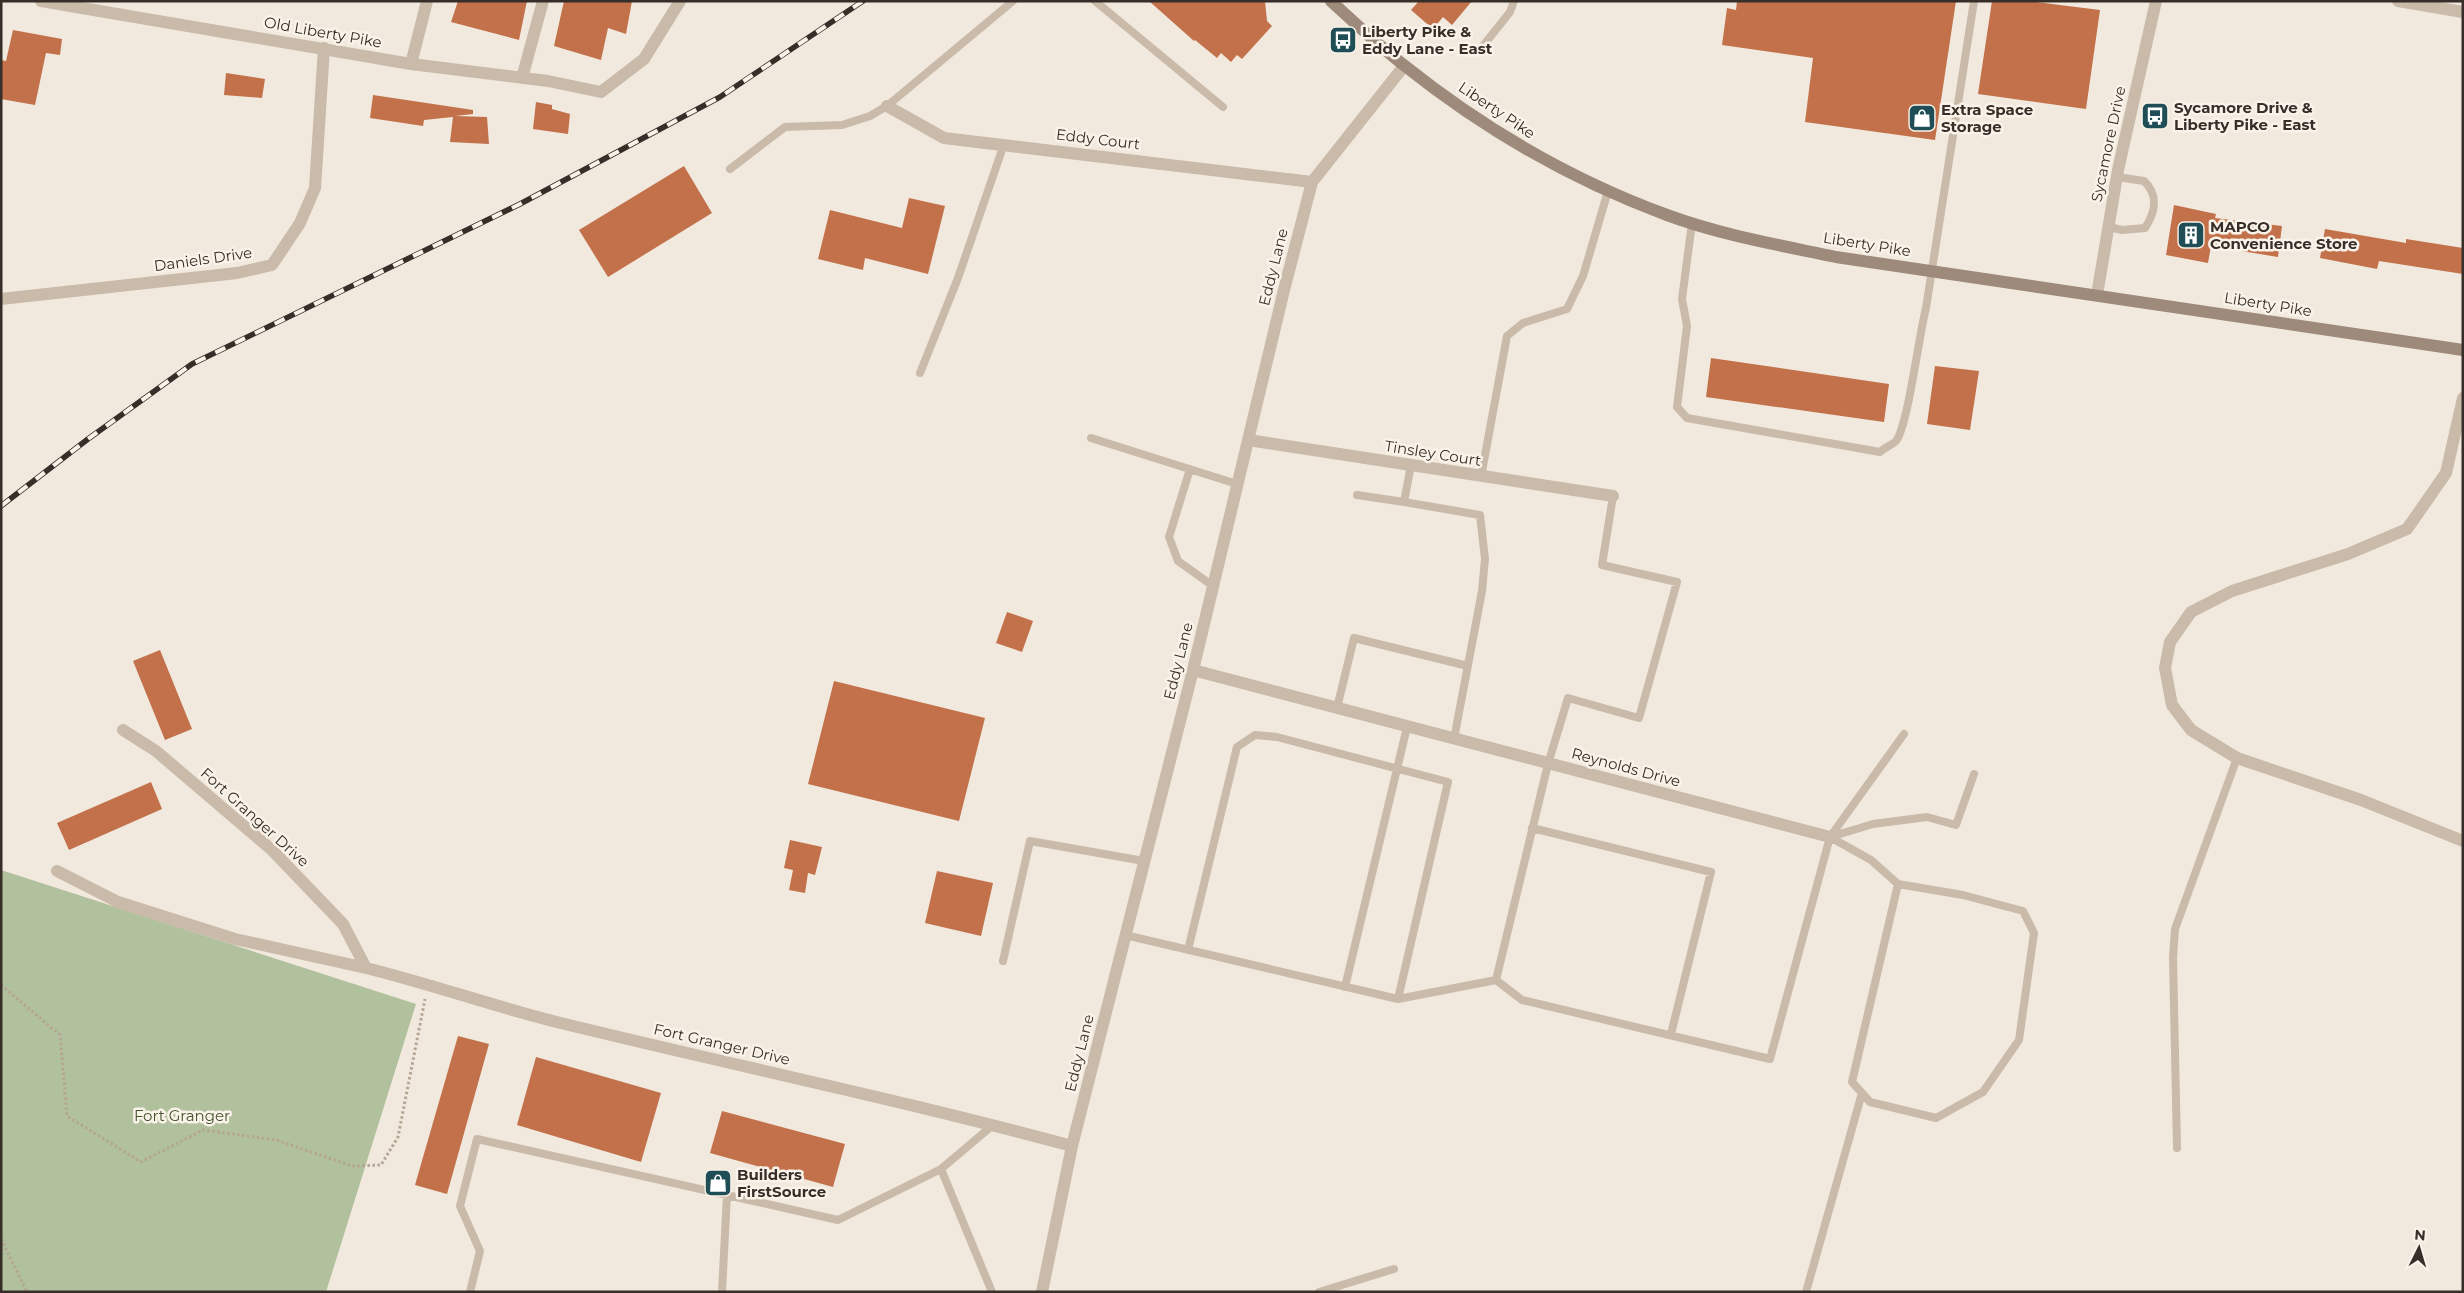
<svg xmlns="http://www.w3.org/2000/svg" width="2464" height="1293" font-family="Montserrat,sans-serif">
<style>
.green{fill:#b1c09d}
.building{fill:#c2714b}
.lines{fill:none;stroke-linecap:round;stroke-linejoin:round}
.path{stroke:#b5a593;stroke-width:3;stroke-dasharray:2.5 2.5;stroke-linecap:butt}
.lane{stroke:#c9baa9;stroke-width:8}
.street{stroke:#c9baa9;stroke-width:12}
.secondary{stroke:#9d8a7b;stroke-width:12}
.rail-casing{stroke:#372e29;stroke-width:5.5}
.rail{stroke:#f9f3e9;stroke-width:4;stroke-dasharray:11;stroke-linecap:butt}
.labels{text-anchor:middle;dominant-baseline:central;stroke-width:5;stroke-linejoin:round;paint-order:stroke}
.poi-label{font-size:15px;font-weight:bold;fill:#372e29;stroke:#f9f3e9;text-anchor:start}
.street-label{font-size:15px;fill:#372e29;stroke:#f9f3e9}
.park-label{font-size:15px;fill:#43542d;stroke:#f9f3e9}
</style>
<rect width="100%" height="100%" fill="#f1e9dd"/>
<path class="green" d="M1 870 416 1004 326 1292H1Z"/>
<path class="building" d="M458 1H527L519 40 451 22Z
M564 1H632L626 34 608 28 601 60 554 46Z
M1149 1H1265L1267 21 1272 26 1242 59 1237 55 1231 62 1221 53 1217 58 1195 40 1194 41Z
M1419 1H1472L1452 25 1443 17 1433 29 1411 10Z
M1737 1H1956L1935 140 1805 122 1813 58 1722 45 1727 8 1736 10Z
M1992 1H2029L2100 10 2086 109 1978 94Z
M13 30 62 39 60 55 46 53 35 105 1 99V60L6 61Z
M226 73 265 79 262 98 224 95Z
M373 95 473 110V114L455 116 487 117 489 144 450 142 453 117 424 120 423 126 370 118Z
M536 102 552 105V109L570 114 568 134 533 129Z
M684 166 712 213 608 277 579 230Z
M909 198 945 206 928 274 865 258 863 270 818 259 830 210 902 228Z
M2174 205 2216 214 2215 218 2282 226 2278 257 2211 246 2208 263 2166 255Z
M2325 229 2406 243V239L2463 248V274L2379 261 2377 269 2320 258Z
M1711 358 1889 384 1884 422 1706 397Z
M1935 366 1979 371 1970 430 1927 424Z
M1007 612 1033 621 1022 652 996 643Z
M160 650 192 729 165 740 133 661Z
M834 681 985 718 959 821 808 784Z
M151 782 162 809 69 850 57 823Z
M790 840 822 847 815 875 808 873 805 893 789 890 793 870 784 868Z
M937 871 993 883 981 936 925 923Z
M458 1036 489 1044 447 1194 415 1185Z
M536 1057 661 1093 641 1162 517 1125Z
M722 1111 845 1144 833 1187 710 1153Z"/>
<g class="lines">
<path class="path" d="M1 985 60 1035 67 1116 141 1162 203 1130 276 1140 352 1166 381 1165 398 1137 425 999
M1 1239 27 1292"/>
<path class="lane" d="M1095 1 1223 107
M1479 51 1510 12 1514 1
M730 169 785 127 842 125 870 116 887 106 1013 1
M1692 223 1682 299 1687 326 1677 407 1687 418 1880 452C1884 448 1892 445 1896 441 1908 426 1919 334 1926 308L1974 1
M2109 227 2122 230 2145 228C2155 213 2159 195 2144 181L2117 177
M920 373 958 278 1004 144
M1091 438 1237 484
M1411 465 1404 502 1480 515 1485 559 1482 591 1454 739
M1190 469 1169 537 1178 561 1213 586
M1481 477 1507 336 1523 323 1567 309 1583 276 1608 191
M1357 495 1404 502
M1613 496 1602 565 1677 582 1639 718 1568 698 1548 764 1496 980 1522 1000 1770 1059 1830 837 1904 734
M1337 708 1354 638 1468 666
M1532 828 1711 872 1671 1034
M1830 837 1871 860 1898 884 1963 895 2023 911 2034 933 2019 1040 1983 1092 1936 1118 1870 1102 1852 1082 1898 884
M1830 837 1873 824 1927 817 1956 825 1974 774
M1125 935 1398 999 1496 980
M1188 950 1237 747 1255 735 1277 737 1448 782 1398 999
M1003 961 1030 841 1144 861
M1345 987 1407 727
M2177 1148 2173 957 2175 929 2237 758
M470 1292 480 1251 460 1206 477 1139 838 1220 941 1169
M722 1292 727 1195
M992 1292 941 1169 993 1125
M1319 1292 1394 1269
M1806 1292 1862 1093"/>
<path class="street" d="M41 1 411 64 548 81 601 92 644 59 680 1
M2398 1 2463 12
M411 64 427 1
M522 78 543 1
M887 106 944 138 1312 182
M2097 295 2118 170 2156 1
M1 299 237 273 272 265 300 223 315 188 324 48
M2463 398 2446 473 2407 529 2348 554 2232 591 2191 612 2170 642 2165 668 2172 705 2191 730 2237 758 2361 800 2463 841
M1248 440 1613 496
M1193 670 1830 837
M123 730 156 751 272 850 343 924 366 968C435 985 501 1009 569 1025 737 1066 906 1101 1072 1146
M57 871 118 902 235 939 366 968
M1042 1292 1072 1146 1193 670 1284 290 1312 182 1404 66"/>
<path class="secondary" d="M1331 1C1355 23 1379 46 1405 66 1484 129 1572 180 1667 215 1721 235 1779 245 1836 257L2463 350"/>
<g class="rail-casing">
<path id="rail" d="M1 506 88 439 192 364 520 204 720 97 863 1"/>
</g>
<use href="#rail" class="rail"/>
</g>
<defs>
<g id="bus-square" transform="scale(1.4375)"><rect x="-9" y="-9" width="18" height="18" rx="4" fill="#204e57" stroke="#f9f3e9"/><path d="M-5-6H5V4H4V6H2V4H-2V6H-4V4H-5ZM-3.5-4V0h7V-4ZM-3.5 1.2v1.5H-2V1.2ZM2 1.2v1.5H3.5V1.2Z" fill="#fff"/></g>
<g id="shop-square" transform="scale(1.4375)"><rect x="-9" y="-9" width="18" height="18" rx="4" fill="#204e57" stroke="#f9f3e9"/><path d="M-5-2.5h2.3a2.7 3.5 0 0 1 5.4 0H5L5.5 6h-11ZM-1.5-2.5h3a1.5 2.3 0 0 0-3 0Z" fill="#fff"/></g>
<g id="building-square" transform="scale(1.4375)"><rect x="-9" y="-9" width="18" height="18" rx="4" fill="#204e57" stroke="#f9f3e9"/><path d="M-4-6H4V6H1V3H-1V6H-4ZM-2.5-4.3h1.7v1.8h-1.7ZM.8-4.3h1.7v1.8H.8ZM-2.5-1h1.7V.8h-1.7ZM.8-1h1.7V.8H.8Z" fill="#fff"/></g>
</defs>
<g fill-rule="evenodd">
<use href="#bus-square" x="1343" y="40"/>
<use href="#bus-square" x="2155" y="116"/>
<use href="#shop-square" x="1922" y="118"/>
<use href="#building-square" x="2191" y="235"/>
<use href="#shop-square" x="718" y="1183"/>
</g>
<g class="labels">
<g class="poi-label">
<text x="1362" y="31">Liberty Pike &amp;<tspan x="1362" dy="17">Eddy Lane - East</tspan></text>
<text x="2174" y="107">Sycamore Drive &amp;<tspan x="2174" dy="17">Liberty Pike - East</tspan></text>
<text x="1941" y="109">Extra Space<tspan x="1941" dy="17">Storage</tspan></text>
<text x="2210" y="226">MAPCO<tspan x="2210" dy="17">Convenience Store</tspan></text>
<text x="737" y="1174">Builders<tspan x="737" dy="17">FirstSource</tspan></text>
</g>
<g class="street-label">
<text transform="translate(323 32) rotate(10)">Old Liberty Pike</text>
<text transform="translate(1497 110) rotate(34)">Liberty Pike</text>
<text transform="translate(1098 139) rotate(7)">Eddy Court</text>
<text transform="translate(2108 144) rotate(-78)">Sycamore Drive</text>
<text transform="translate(1867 244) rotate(9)">Liberty Pike</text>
<text transform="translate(203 259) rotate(-8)">Daniels Drive</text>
<text transform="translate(1273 267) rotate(-76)">Eddy Lane</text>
<text transform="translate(2268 304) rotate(9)">Liberty Pike</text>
<text transform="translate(1433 453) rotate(9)">Tinsley Court</text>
<text transform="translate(1178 661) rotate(-76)">Eddy Lane</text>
<text transform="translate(1626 767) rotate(15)">Reynolds Drive</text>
<text transform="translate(255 817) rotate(42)">Fort Granger Drive</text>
<text transform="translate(722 1044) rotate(13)">Fort Granger Drive</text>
<text transform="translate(1079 1053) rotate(-76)">Eddy Lane</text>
</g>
<g class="park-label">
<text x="182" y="1115">Fort Granger</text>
</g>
</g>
<rect width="2464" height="1293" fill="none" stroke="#372e29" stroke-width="5"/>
<g transform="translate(2419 1248) rotate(5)" stroke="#f9f3e9" stroke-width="4" paint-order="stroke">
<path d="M0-4L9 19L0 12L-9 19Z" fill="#372e29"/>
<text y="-8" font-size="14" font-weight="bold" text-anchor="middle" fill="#372e29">N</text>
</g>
</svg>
